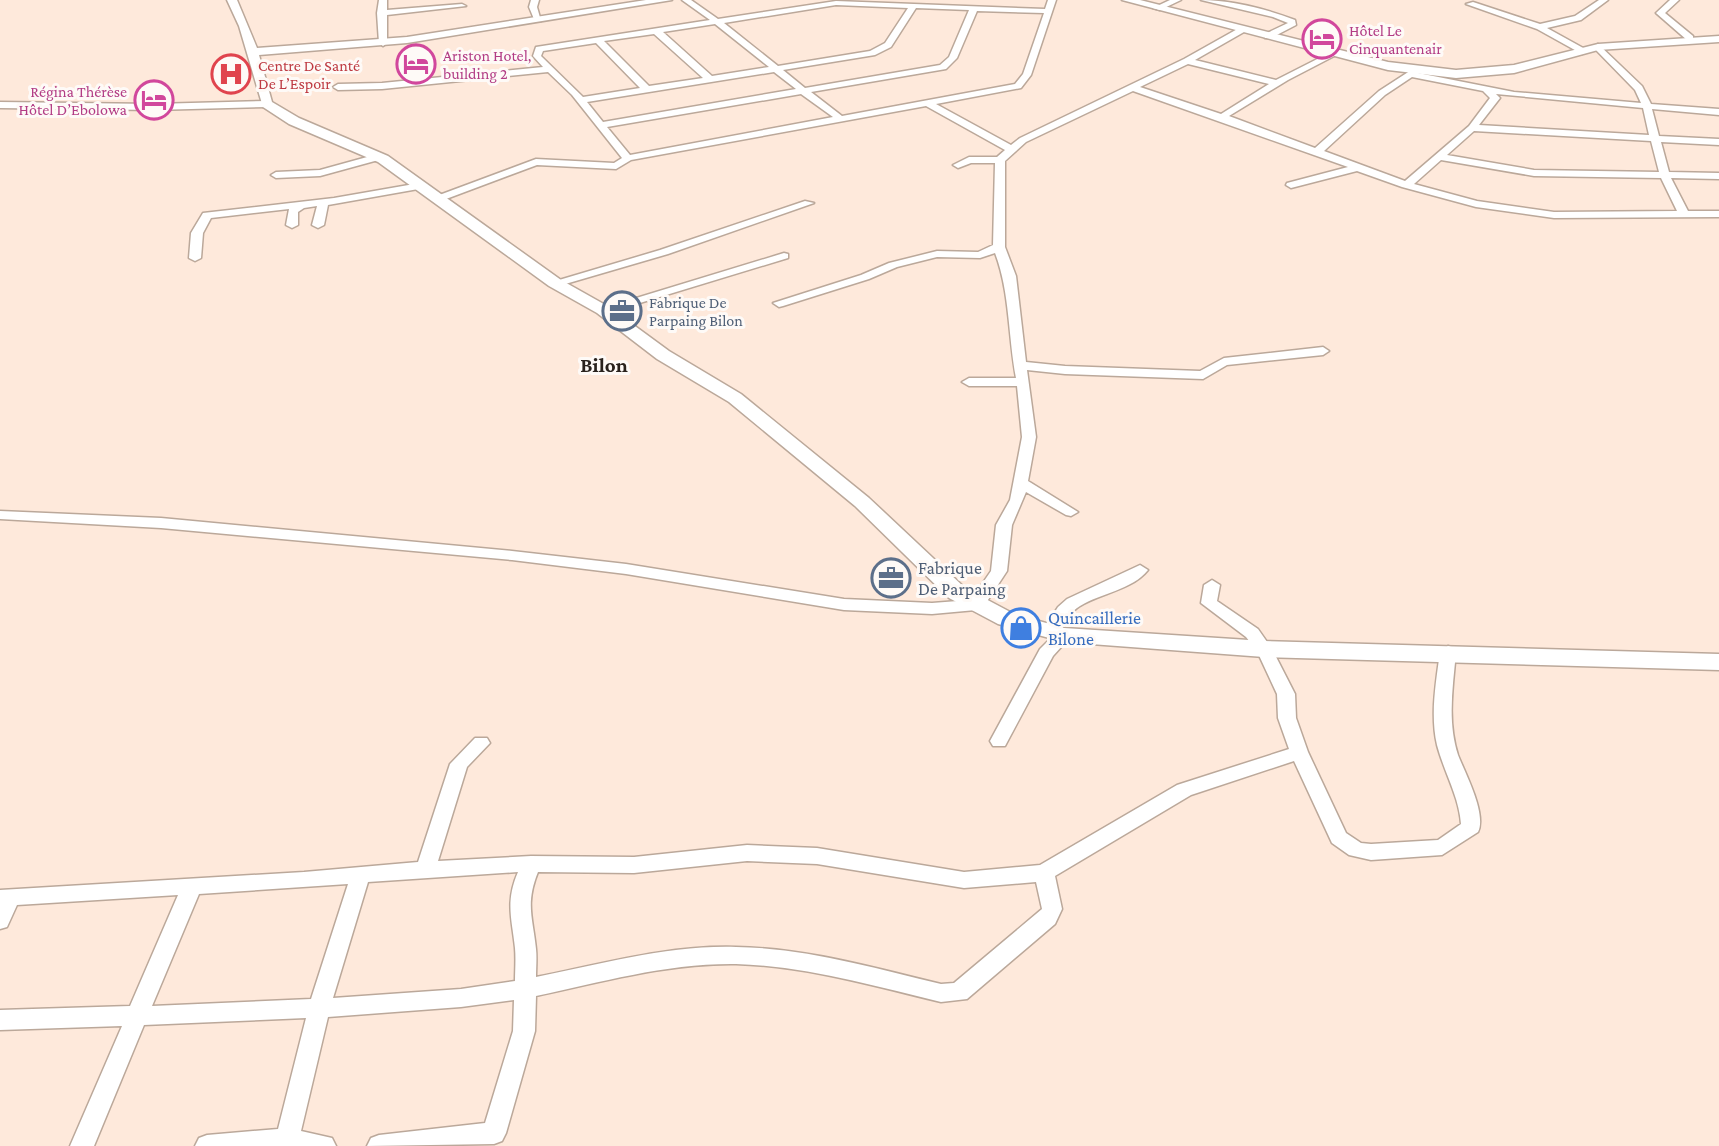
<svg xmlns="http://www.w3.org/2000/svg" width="1719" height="1146" font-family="'Crimson Pro',serif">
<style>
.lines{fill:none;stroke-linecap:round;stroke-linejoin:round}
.street-casing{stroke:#bba89a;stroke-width:3}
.secondary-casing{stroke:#bba89a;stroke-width:3}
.street{fill:#fff;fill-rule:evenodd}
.secondary{fill:#fff;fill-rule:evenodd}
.labels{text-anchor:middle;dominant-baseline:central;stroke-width:6;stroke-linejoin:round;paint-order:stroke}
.far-hotel-label{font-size:16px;fill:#b23c85;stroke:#fefaf7;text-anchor:start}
.far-health-label{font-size:16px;fill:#be3a42;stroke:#fefaf7;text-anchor:start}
.far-service-label{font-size:16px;fill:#4e5e75;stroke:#fefaf7;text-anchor:start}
.service-label{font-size:18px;fill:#4e5e75;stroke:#fefaf7;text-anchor:start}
.shop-label{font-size:18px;fill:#366cbe;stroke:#fefaf7;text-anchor:start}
.quarter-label{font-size:21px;font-weight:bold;fill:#29221d;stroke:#fefaf7}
</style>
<rect width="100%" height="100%" fill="#fee9db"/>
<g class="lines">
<g class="street-casing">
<path id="street" d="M379 0H387V10L462 4 466 6 387 15V43L383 46 379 43 377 13Z
M531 0H539L537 7 541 21 534 19 529 7Z
M682 0H691L718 19 836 1 1045 9 1048 0H1056L1031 75 1021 88 936 104 1011 145 1020 138 1184 59 1241 27 1244 28V32L1195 60 1276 80 1333 51 1340 53 1288 80 1229 116 1315 148 1379 91 1416 67 1420 70 1418 73 1514 92 1641 103 1635 90 1595 49 1594 47 1598 44 1642 86 1651 104 1719 109V115L1652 109 1659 136 1719 139V145L1661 142 1669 172 1719 173V179L1671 178 1688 211H1719V217L1554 218 1476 207 1402 187 1357 171 1291 188 1286 185 1287 183 1348 167 1133 91 1026 142 1005 161V247L1016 276 1026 362 1065 366 1200 371 1224 358 1323 347 1329 351 1323 355 1227 365 1203 379 1065 374 1027 370 1036 437 1028 481 1078 512 1071 516 1066 515 1026 492 1012 525 1007 571 982 609 976 610 932 614 844 610 626 574 512 560 161 528 0 519V511L161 518 512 551 626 564 844 599 932 603 971 600 991 571 996 525 1010 500 1022 437 1017 386H969L962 382 969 378H1016C1008 336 1010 292 995 253L980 258 937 257 897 267 869 279 783 306 779 307 773 303 861 275 889 263 937 251 978 252 993 245 995 163H971L958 168 953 165 969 157H997L1005 150 926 106 631 160 616 169 537 165 438 202 433 199 434 197 536 159 614 163 622 158 572 95 548 72 382 89 338 90 333 87 338 84 382 83 543 67 533 56 536 47 710 20ZM836 5 908 8 885 43 870 51 778 66 724 23ZM916 8 969 10 949 57 940 65 805 88 783 70 875 55 891 47ZM977 11 1044 13 1023 74 1015 84 842 116 811 92 946 69 957 58ZM715 24 769 67 712 76 663 32ZM654 34 703 78 649 86 604 41ZM596 43 640 88 583 97 541 56 543 51ZM1188 64 1269 84 1221 114 1140 87ZM774 72 796 89 603 122 587 102ZM1412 77 1483 91 1490 98 1469 126 1405 181 1324 151 1385 95ZM801 94 833 117 630 155 607 127ZM1496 94 1643 108 1649 135 1479 125 1500 98ZM1474 131 1651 141 1659 172 1534 170 1447 155ZM1441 160 1534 176 1661 178 1677 211 1554 212 1477 201 1414 184Z
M1170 0H1181L1160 10 1153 8Z
M1201 0C1232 0 1266 9 1295 20L1296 25 1271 38H1265V34L1288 23 1273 17Z
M1599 0H1608L1581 20 1547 28 1585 49 1586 51 1582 54 1537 29 1466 4 1473 2 1540 24 1575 16Z
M1670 0H1679L1665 13 1693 36V40H1687L1656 13Z
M0 102 154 104 267 101 272 104 267 107 154 110 0 108Z
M378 154 383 157 382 159 320 176 276 178 271 175 276 172 320 170Z
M420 183 425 186 424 188 328 205 324 225 318 228 312 225 317 206 304 208 298 212V225L292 228 286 225 289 209 211 218 203 233 201 258 195 261 189 258 191 233 203 213 334 198Z
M805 201 814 203 668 254 555 287 549 283 660 250Z
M784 253 788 254V258L607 313H599L597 310Z
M1140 565 1148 570C1132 590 1101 593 1080 606 1069 612 1067 623 1058 631H1070L1072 635 1053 656 1005 746H993L990 741 1040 649 1058 631 1049 634 1041 629 1049 621 1058 607 1067 599Z
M1212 580 1220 585 1217 601 1258 629 1272 649 1295 694 1296 718 1308 752 1346 833 1361 843 1371 844 1438 840 1461 824C1459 796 1444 772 1437 745 1430 715 1436 682 1440 652L1448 646 1454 648 1456 652C1453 686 1447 721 1458 755 1465 773 1487 814 1478 832L1442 855 1371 860 1349 855 1332 843 1294 761 1191 795 1055 876 1062 909 1055 924 967 999 941 1002C874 986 806 966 736 964 668 963 602 982 536 996L535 1031 506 1133 502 1141 494 1144 367 1146 371 1138 379 1135 485 1123 513 1031 514 1000 461 1007 328 1017 301 1131 332 1138 336 1146H195L199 1138 207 1135 278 1129 306 1018 144 1025 94 1146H70L122 1026 0 1030V1010L130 1006 178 895 17 905 7 927 0 929V890L304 872 418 862 450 764 475 738H487L490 743 467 767 438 861 531 856 634 857 747 845 817 848 964 872 1040 865 1177 785 1289 749 1278 718 1277 694 1257 651 1246 637 1201 603 1204 585ZM747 861 817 864 964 888 1036 882 1042 909 954 983 941 984C874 968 806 948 736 947 668 945 602 964 536 977 536 968 537 958 536 949 533 918 525 904 538 872L634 873ZM518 872C505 902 512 919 515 948 516 959 515 971 515 981L461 989 333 998 368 882ZM348 884 311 999 152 1006 199 894Z"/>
</g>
<g class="secondary-casing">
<path id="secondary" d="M227 0H237L257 48 407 37 646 0H672L407 43 259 55 272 102 299 118 388 156 561 280 609 307 669 351 741 394 869 498 965 588 1014 614 1064 628 1264 641 1719 654V670L1264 657 1064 642 998 624 949 598 855 506 729 402 657 359 597 313 549 286 378 162 289 124 263 107 239 26Z
M1122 0H1140L1388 62 1456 70 1514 65 1598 44 1719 36V42L1598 50 1514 73 1456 78 1388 70Z"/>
</g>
<use href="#street" class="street"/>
<use href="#secondary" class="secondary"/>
</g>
<defs>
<g id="hotel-ring" transform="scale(2.0125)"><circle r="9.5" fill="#fefaf7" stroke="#d1479c" stroke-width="1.5"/><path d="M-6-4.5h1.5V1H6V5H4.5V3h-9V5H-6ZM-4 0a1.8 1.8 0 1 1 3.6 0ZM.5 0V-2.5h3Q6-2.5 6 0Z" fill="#d1479c"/></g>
<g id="hospital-ring" transform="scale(2.0125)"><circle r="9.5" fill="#fefaf7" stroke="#e0444e" stroke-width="1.5"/><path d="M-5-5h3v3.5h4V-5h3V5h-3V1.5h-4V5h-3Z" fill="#e0444e"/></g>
<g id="office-ring" transform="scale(2.0125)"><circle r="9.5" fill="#fefaf7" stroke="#5c6f8a" stroke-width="1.5"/><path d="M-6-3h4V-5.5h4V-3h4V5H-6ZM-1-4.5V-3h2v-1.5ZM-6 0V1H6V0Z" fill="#5c6f8a"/></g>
<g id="shop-ring" transform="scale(2.0125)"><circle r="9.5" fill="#fefaf7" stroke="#3f7fe0" stroke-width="1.5"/><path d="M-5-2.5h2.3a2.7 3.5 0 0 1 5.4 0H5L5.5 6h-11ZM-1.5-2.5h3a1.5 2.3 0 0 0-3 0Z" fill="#3f7fe0"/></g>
</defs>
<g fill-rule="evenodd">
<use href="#hotel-ring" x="1322" y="39"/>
<use href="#hotel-ring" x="416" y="64"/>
<use href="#hospital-ring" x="231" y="74"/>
<use href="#hotel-ring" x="154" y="100"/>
<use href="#office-ring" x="622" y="311"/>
<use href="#office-ring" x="891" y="578"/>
<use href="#shop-ring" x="1021" y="628"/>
</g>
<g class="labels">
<g class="far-hotel-label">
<text x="1349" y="30">Hôtel Le<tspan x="1349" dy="18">Cinquantenair</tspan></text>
<text x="443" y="55">Ariston Hotel,<tspan x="443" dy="18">building 2</tspan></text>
<text x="127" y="91" text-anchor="end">Régina Thérèse<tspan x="127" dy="18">Hôtel D’Ebolowa</tspan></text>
</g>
<g class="far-health-label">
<text x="258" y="65">Centre De Santé<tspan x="258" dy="18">De L’Espoir</tspan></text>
</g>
<g class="far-service-label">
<text x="649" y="302">Fabrique De<tspan x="649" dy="18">Parpaing Bilon</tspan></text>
</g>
<g class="service-label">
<text x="918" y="568">Fabrique<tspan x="918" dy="21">De Parpaing</tspan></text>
</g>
<g class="shop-label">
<text x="1048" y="618">Quincaillerie<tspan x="1048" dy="21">Bilone</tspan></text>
</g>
<g class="quarter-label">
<text x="604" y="365">Bilon</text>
</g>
</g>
</svg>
